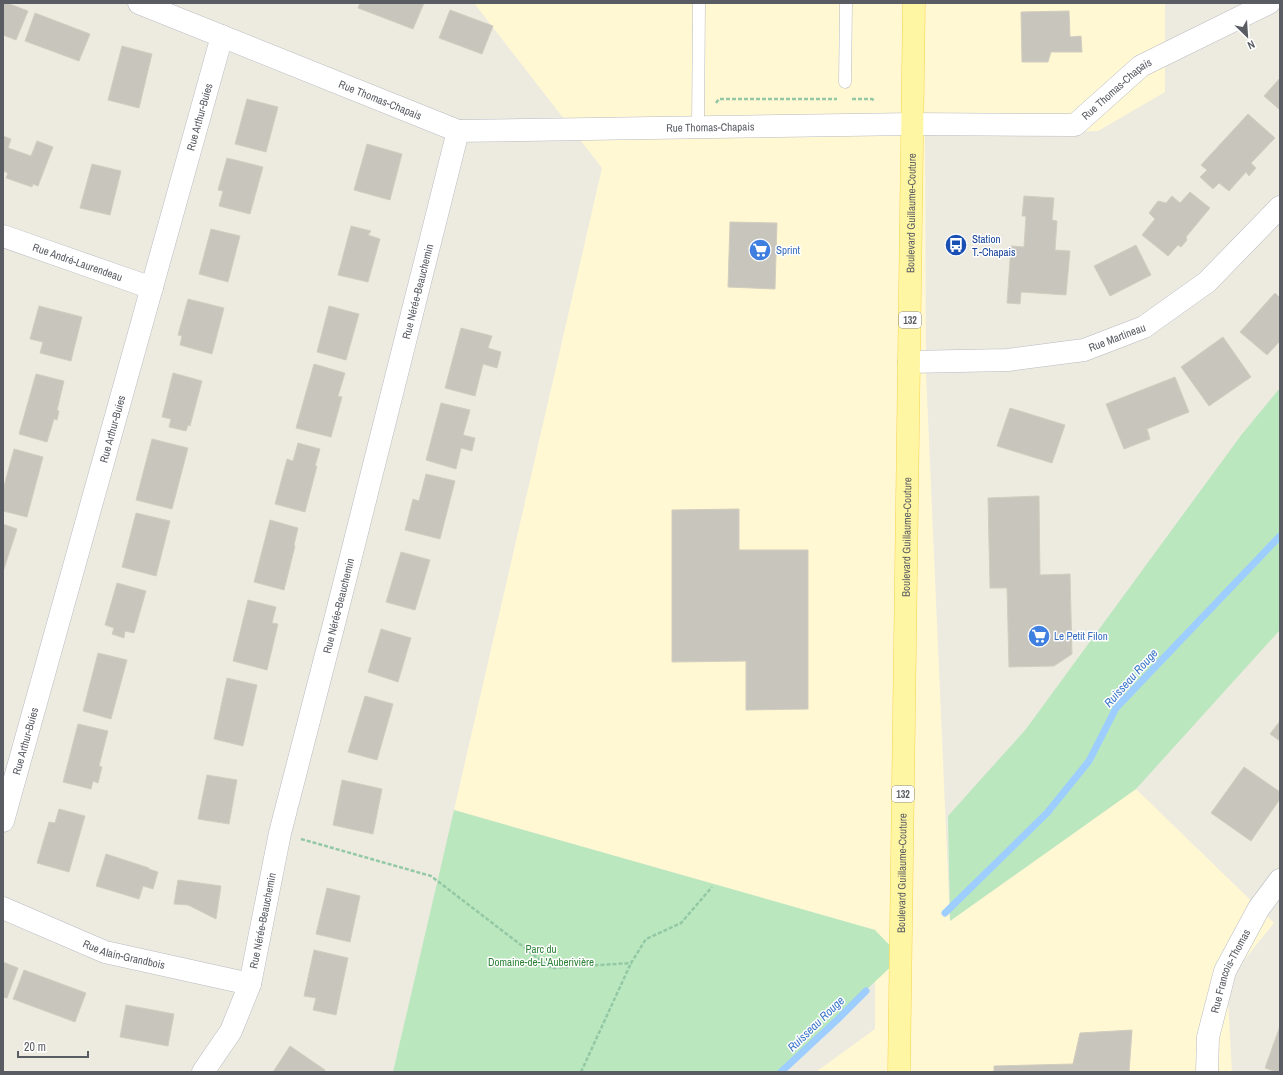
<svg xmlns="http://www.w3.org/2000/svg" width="1283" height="1075" font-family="'Archivo Narrow',sans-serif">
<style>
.commercial{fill:#fff8d3}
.green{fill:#bae7bd}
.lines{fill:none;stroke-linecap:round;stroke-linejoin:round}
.stream{stroke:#9eceff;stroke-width:7}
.building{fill:#c8c5bd;stroke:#d2cdbe}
.lane-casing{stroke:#b8bac0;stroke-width:13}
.street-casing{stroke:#b8bac0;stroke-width:23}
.primary-casing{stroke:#f9d44c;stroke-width:23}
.path{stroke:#93c8a5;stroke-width:2.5;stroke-dasharray:4 2;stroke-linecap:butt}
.lane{stroke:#fff;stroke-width:12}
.street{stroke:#fff;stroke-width:22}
.primary{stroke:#fff6a3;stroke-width:22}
.labels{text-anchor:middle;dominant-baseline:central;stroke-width:3;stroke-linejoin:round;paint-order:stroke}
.shield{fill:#fff;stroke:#8b8d91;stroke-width:1}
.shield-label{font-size:10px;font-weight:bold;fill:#595c62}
.street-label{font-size:11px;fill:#595c62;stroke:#fff}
.transit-label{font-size:11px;fill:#164399;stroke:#fff;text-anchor:start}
.shop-label{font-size:11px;fill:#366cbe;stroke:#fff;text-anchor:start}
.park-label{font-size:11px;fill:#2e8338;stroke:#fff}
.water-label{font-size:12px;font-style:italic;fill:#3a76c9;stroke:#fff}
</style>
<rect width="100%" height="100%" fill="#edebe0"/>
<path class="commercial" d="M474 3H1165V92L1098 131 925 134 926 373 950 921 1136 789 1274 923 1227 981 1232 1072H816L875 1029V930L454 810 602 168Z"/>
<path class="green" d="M1280 388V630L1136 789 950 921 948 816 1026 729 1242 434Z
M454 810 875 930 901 957 780 1072H393Z"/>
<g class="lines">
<path class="stream" d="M945 913 1047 813 1089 761 1116 708 1280 536
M781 1072 838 1019 866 991"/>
</g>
<path class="building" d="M3 3H7L28 11 16 40 3 35Z
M360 3H424L413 29 358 8Z
M450 10 493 26 482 54 439 38Z
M1069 11 1070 37 1081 36 1082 52H1051L1048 62H1022L1021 12Z
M35 13 90 34 79 61 25 41Z
M122 46 152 54 139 108 108 100Z
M1280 78V110L1264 96Z
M247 99 278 107 266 152 235 144Z
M1248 114 1275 138 1251 163 1256 168 1249 176 1246 172 1229 191 1219 183 1213 189 1200 177 1207 170 1201 165Z
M3 136 11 139 8 148 31 156 37 141 53 147 38 186 33 184 32 187 6 178 8 173 3 171Z
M367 144 402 154 390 200 354 190Z
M227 158 263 167 250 214 219 206 223 191 218 190Z
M92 164 121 171 110 215 80 208Z
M1190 192 1210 208 1186 237 1187 240 1181 247 1178 245 1168 256 1142 235 1155 219 1149 213 1158 201 1166 203 1172 196 1180 203Z
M1024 196 1054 198 1052 220 1057 221 1055 250 1070 251 1066 295 1021 292 1020 304 1007 303 1011 246 1024 247 1026 216H1022Z
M730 222 777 223 775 289 728 287Z
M351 226 371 231 368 235 380 239 368 282 338 275Z
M211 229 240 236 228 282 199 274Z
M1136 245 1151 275 1110 296 1094 266Z
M1275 293 1279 297 1280 295V341L1267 355 1240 332Z
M188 299 224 308 212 354 180 345 182 336 178 335Z
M39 306 82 317 71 361 40 353 43 342 30 339Z
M329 306 359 314 346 360 317 352Z
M461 328 492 336 488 348 501 352 497 368 483 364 475 396 445 388Z
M1223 337 1251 377 1209 406 1181 367Z
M314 364 345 373 338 396 342 397 331 437 296 428Z
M173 373 202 381 190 426 188 425 186 431 169 427 171 419 162 417Z
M36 374 64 381 57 410 59 411 57 420 54 419 47 442 19 434Z
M1175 377 1189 412 1147 429 1150 439 1124 449 1106 404Z
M441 403 470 410 463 435 475 438 472 451 461 448 456 469 426 460Z
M1010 408 1065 425 1052 463 997 446Z
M152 439 188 448 172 509 136 500Z
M298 443 320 449 315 466H317L305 512 275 504 287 459 293 461Z
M14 449 43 457 27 517 3 511V490Z
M426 474 455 481 440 539 405 530 413 499 419 501Z
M1039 496 1040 575 1070 574 1072 654 1054 666 1009 667 1007 588H990L988 498Z
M739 509V550H808V709L746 710V661L672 662V510Z
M136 513 170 521 156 576 122 567Z
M270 520 298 528 294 545 295 546 284 590 254 582Z
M3 524 17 529 3 572Z
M401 552 430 560 415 610 386 602Z
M117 583 146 591 134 633 125 631 124 638 112 634 114 628 105 625Z
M248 600 276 607 272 623 278 624 267 670 233 661Z
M381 629 411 638 398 682 368 672Z
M98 653 127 660 111 719 83 711Z
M227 678 257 685 243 746 214 739Z
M365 696 393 704 377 760 348 752Z
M1280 721V741L1270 734Z
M78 724 108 731 99 766 102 767 98 783 93 781 91 789 63 782Z
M1244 767 1280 792V799L1251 841 1211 813Z
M207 775 237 780 229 824 198 819Z
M342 780 382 789 373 834 333 825Z
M59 809 85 816 69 872 37 863 49 822 55 823Z
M106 854 149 868V869L158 872 153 889 143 886 139 899 96 886Z
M178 880 221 886 216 919 188 905 174 904Z
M327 888 360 896 350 942 316 934Z
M314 950 348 958 336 1015 313 1010 316 998 304 996Z
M3 962 18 968 7 998 3 997Z
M24 970 86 993 75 1022 13 999Z
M126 1005 174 1014 168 1046 120 1037Z
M1280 1026V1072H1277L1265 1068Z
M1132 1030 1129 1072H994V1066L1073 1064 1080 1033Z
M290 1046 325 1070 324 1072H273Z"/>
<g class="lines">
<g class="lane-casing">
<path id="lane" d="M845 82 846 3
M698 127 699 3"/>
</g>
<g class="street-casing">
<g id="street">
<path id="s1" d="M139 3 458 131 913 124 1075 125 1141 66 1269 3"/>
<path id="s2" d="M3 236 152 288"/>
<path id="s3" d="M909 362 1008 360 1084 350 1144 327 1207 282 1280 207"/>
<path id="s4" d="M3 821 222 36"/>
<path id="s5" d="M3 908 105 952 250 984"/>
<path id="s6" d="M203 1072 231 1031 250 984 280 833 335 620 458 131"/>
<path id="s7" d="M1207 1072 1208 1037 1225 971 1259 908 1280 880"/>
</g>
</g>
<g class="primary-casing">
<g id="primary">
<path id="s8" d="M899 1072 914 3"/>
</g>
</g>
<path class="path" d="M852 99H872L875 101
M716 103 719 99H837
M301 839 431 876 551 968 631 963 646 939 681 923 712 887
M581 1072 631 963"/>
<use href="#lane" class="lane"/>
<use href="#street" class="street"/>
<use href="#primary" class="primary"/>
</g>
<defs>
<g id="bus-disc" transform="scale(1.15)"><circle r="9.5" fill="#1a4fb4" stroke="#fff"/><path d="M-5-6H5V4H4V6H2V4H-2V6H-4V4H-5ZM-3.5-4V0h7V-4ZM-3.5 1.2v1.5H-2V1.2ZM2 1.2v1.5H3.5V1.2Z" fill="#fff"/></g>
<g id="supermarket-disc" transform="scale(1.15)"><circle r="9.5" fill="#3f7fe0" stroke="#fff"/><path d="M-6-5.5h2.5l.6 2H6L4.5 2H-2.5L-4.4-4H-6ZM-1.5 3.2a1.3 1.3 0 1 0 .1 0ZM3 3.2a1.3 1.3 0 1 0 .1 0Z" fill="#fff"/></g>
</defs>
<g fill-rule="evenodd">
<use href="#bus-disc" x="956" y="245"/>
<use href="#supermarket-disc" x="760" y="250"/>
<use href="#supermarket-disc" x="1039" y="636"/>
</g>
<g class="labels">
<g class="shield">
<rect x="899" y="312" width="22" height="16" rx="3"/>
<rect x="892" y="786" width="22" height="16" rx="3"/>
</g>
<g class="shield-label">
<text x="910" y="320">132</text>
<text x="903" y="794">132</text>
</g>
<g class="street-label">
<text stroke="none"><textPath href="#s1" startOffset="1016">Rue Thomas-Chapais</textPath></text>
<text stroke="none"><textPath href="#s1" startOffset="260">Rue Thomas-Chapais</textPath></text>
<text stroke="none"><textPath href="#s4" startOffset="731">Rue Arthur-Buies</textPath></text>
<text stroke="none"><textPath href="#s1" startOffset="596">Rue Thomas-Chapais</textPath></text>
<text stroke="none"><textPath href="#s8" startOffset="859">Boulevard Guillaume-Couture</textPath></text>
<text stroke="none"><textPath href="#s2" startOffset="79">Rue André-Laurendeau</textPath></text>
<text stroke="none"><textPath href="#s6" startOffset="813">Rue Nérée-Beauchemin</textPath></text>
<text stroke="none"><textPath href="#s3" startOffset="211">Rue Martineau</textPath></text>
<text stroke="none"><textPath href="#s4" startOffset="407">Rue Arthur-Buies</textPath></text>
<text stroke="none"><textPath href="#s8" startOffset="535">Boulevard Guillaume-Couture</textPath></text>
<text stroke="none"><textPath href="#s6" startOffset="489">Rue Nérée-Beauchemin</textPath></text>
<text stroke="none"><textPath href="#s4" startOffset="83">Rue Arthur-Buies</textPath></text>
<text stroke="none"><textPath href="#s8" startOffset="199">Boulevard Guillaume-Couture</textPath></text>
<text stroke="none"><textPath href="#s6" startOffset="165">Rue Nérée-Beauchemin</textPath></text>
<text stroke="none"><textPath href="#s5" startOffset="130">Rue Alain-Grandbois</textPath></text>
<text stroke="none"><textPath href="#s7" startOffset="105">Rue Francois-Thomas</textPath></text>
</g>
<g class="transit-label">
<text x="972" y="239">Station<tspan x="972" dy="13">T.-Chapais</tspan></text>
</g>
<g class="shop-label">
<text x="776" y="250">Sprint</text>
<text x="1054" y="636">Le Petit Filon</text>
</g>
<g class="park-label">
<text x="541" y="949">Parc du<tspan x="541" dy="13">Domaine-de-L'Auberivière</tspan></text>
</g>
<g class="water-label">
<text transform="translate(1131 678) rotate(-48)">Ruisseau Rouge</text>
<text transform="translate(816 1024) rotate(-44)">Ruisseau Rouge</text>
</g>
</g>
<rect width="1283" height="1075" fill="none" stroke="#595c62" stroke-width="8"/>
<g transform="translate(1247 36) rotate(155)" stroke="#ffffff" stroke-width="3" paint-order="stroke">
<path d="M0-3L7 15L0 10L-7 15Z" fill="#595c62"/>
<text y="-6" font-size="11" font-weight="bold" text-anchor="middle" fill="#595c62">N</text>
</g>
<path d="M18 1051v6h70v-6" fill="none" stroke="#595c62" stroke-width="2"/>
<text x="24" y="1051" font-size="12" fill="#595c62" stroke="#ffffff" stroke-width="3" paint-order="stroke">20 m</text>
</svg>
